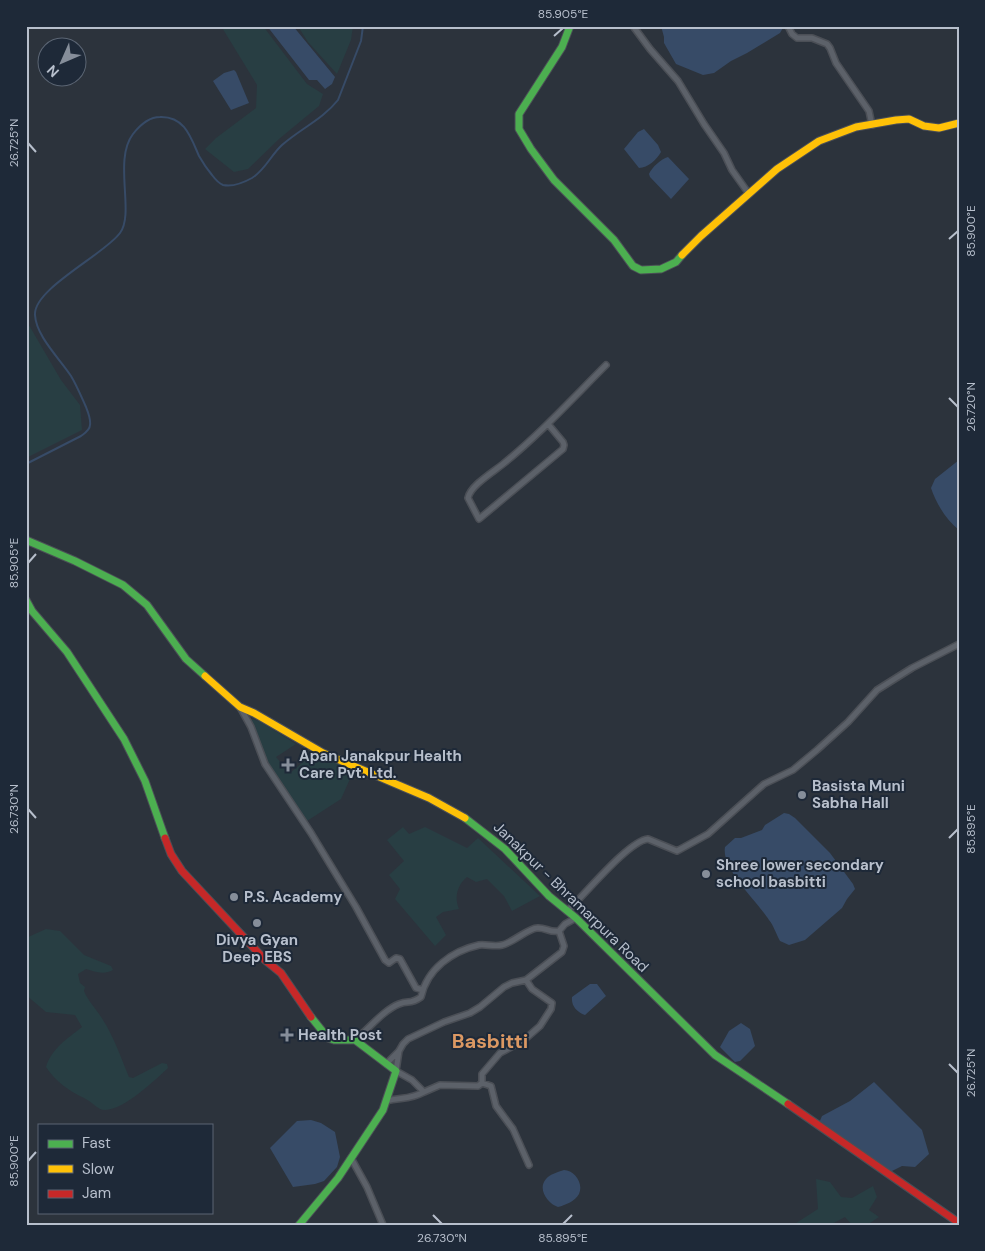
<svg xmlns="http://www.w3.org/2000/svg" width="985" height="1251" font-family="'DM Sans',sans-serif">
<style>
.green{fill:#283e43}
.water{fill:#374b67}
.lines{fill:none;stroke-linecap:round;stroke-linejoin:round}
.stream{stroke:#374b67;stroke-width:2}
.street-casing{stroke:#4b4f56;stroke-width:8}
.fast-casing{stroke:#4b4f56;stroke-width:9}
.slow-casing{stroke:#4b4f56;stroke-width:9}
.jam-casing{stroke:#4b4f56;stroke-width:9}
.street{stroke:#5c6169;stroke-width:5}
.fast{stroke:#4caf50;stroke-width:7}
.slow{stroke:#ffc107;stroke-width:7}
.jam{stroke:#c62828;stroke-width:7}
.ticks{fill:none;stroke:#b7bfcc;stroke-width:2}
.poi-dot{fill:#868e9a;stroke:#1e2938;stroke-width:2}
.labels{text-anchor:middle;dominant-baseline:central;stroke-width:4;stroke-linejoin:round;paint-order:stroke}
.poi-label{font-size:15px;font-weight:bold;fill:#b7bfcc;stroke:#1e2938;text-anchor:start}
.street-label{font-size:15px;fill:#b7bfcc;stroke:#1e2938}
.district-label{font-size:20px;font-weight:bold;fill:#db9863;stroke:#1e2938}
.neatline{fill:none;stroke:#b7bfcc;stroke-width:2}
.ticks-label{font-size:12px;text-anchor:middle;fill:#b7bfcc}
</style>
<rect width="100%" height="100%" fill="#2c333c"/>
<path class="green" d="M221 26H263L307 84 323 94 319 106 279 139 248 169 234 172 205 149 216 138 256 108 257 85Z
M301 26H353L351 40 337 74 308 42 299 28Z
M26 320 61 380 80 405 82 430 26 458Z
M248 718 259 721 296 744 276 757 290 773 314 753 354 770 341 799 307 821 291 800 267 764Z
M403 827 409 834 425 827 467 848 478 838 540 896 512 911 504 896 487 879 476 882 467 877C457 885 454 898 459 909L443 912 436 917 446 935 435 946 395 899 400 889 389 875 404 861 387 840Z
M46 929 60 931 84 955 111 966 113 970C104 975 95 972 86 969L78 974 80 983 85 987 84 991C88 1001 97 1010 103 1020 114 1037 121 1058 129 1077L133 1078 162 1063 167 1064 168 1068C155 1080 118 1116 100 1109 95 1106 90 1101 84 1098 69 1091 55 1081 46 1067 52 1048 67 1039 82 1027L75 1015 46 1012 26 995V938Z
M816 1179 830 1182 841 1197 852 1198 873 1186 877 1197 869 1210 879 1217 867 1225H852L845 1217 830 1225H793L818 1209Z"/>
<path class="water" d="M267 26H293L335 77 332 84 325 89 317 80H309Z
M661 26H784L780 33 747 53 731 61 714 73 703 75 676 64 664 43V37Z
M234 70 236 72 249 103 231 110 213 81 224 73Z
M644 129 658 145 661 152C657 159 648 168 639 168L624 149 638 132Z
M668 157 689 179 671 199 650 177 649 174C652 167 661 159 668 157Z
M959 460V530C946 520 936 503 931 488L935 479Z
M784 813 789 814 795 818 830 853 853 884 855 889 847 899 842 908 805 940 789 945 780 941C776 934 774 926 769 920 757 901 721 869 725 847L735 838H741L762 830 765 825Z
M590 984H597L606 996 585 1015C577 1012 571 1006 572 997Z
M741 1023 750 1029 755 1046 740 1061 735 1062 720 1047 729 1031Z
M874 1082 922 1130 929 1154 915 1167 902 1166 890 1172 819 1123 822 1116 850 1101Z
M311 1120 321 1123 335 1132 340 1157 337 1167 324 1181 315 1184 293 1187 270 1148 297 1121Z
M564 1170C574 1170 584 1183 579 1194 575 1201 566 1205 558 1207 548 1204 537 1189 546 1179 550 1174 558 1172 564 1170Z"/>
<g class="lines">
<path class="stream" d="M26 464 81 436C85 433 90 430 90 425 91 419 88 412 86 407 81 396 77 386 71 376 60 359 36 336 35 315 33 289 105 254 120 233 135 213 113 160 133 134 140 125 149 117 160 117 185 116 191 138 199 156 203 163 207 169 212 175 215 179 218 183 223 185 233 187 243 183 252 178 265 170 271 155 282 145 300 129 323 119 338 100L361 41 363 26"/>
<g class="street-casing">
<path id="street" d="M633 26 650 49 678 81 704 124 724 153 732 170 749 194
M788 26 792 34 797 38H812L827 44 830 48 836 63 869 111 872 125
M548 424 563 442 564 445 563 449 479 519 468 498C470 486 493 472 503 464 540 434 572 399 606 365
M240 707 251 727 265 764 311 833 356 907 385 960 389 963 396 958 400 959 416 988 423 990
M567 911C584 896 628 841 648 839L677 851 708 834 764 784 793 770 817 750 848 722 877 690 912 668 959 644
M355 1040C369 1029 382 1011 399 1004 409 1000 410 1005 421 997 427 969 452 951 479 945 486 944 494 947 502 945 512 943 529 928 537 928 545 927 550 933 559 931
M399 1051 396 1071 412 1080 424 1092 440 1085 478 1086 482 1083V1074L500 1053 524 1040 540 1026 551 1009 552 1003 532 989 526 980
M386 1064 399 1051 403 1044 408 1039 444 1022 470 1013 480 1007 504 987 512 983 526 980 562 952 564 946 559 931 565 924 576 918
M482 1083 491 1086 496 1106 513 1129 529 1165
M386 1101C401 1097 409 1100 424 1092
M351 1158 367 1187 383 1225"/>
</g>
<g class="fast-casing">
<path id="fast" d="M570 26 562 47 519 114V129L531 149 554 180 614 240 633 266 641 270 661 269 676 262 682 255
M26 540 75 561 123 585 147 605 186 659 205 676
M26 600 32 611 67 652 124 739 145 781 165 838
M465 818 505 849 549 896 576 918 715 1055 788 1104
M299 1225 338 1178 383 1110 396 1071 355 1040H334L328 1038 311 1017"/>
</g>
<g class="slow-casing">
<path id="slow" d="M682 255 701 236 777 169 819 141 856 127 896 120 909 119 924 126 939 128 959 123
M205 676 240 707 254 713 323 753 429 798 465 818"/>
</g>
<g class="jam-casing">
<path id="jam" d="M165 838 171 854 182 871 265 960 281 973 311 1017
M788 1104 959 1223"/>
</g>
<use href="#street" class="street"/>
<use href="#fast" class="fast"/>
<use href="#slow" class="slow"/>
<use href="#jam" class="jam"/>
</g>
<path class="ticks" d="M554 36 563 28M28 143 36 152M949 239 958 231M949 398 958 407M28 563 36 554M28 809 36 818M949 838 958 829M949 1064 958 1073M28 1161 36 1152M433 1215 442 1224M563 1224 572 1215"/>
<g class="poi-dot">
<path d="M285.5 757.5h5v5h5v5h-5v5h-5v-5h-5v-5h5z"/>
<circle cx="802" cy="795" r="5"/>
<circle cx="706" cy="874" r="5"/>
<circle cx="234" cy="897" r="5"/>
<circle cx="257" cy="923" r="5"/>
<path d="M284.5 1027.5h5v5h5v5h-5v5h-5v-5h-5v-5h5z"/>
</g>
<g class="labels">
<g class="poi-label">
<text x="299" y="756">Apan Janakpur Health<tspan x="299" dy="17">Care Pvt. Ltd.</tspan></text>
<text x="812" y="786">Basista Muni<tspan x="812" dy="17">Sabha Hall</tspan></text>
<text x="716" y="865">Shree lower secondary<tspan x="716" dy="17">school basbitti</tspan></text>
<text x="244" y="897">P.S. Academy</text>
<text x="257" y="940" text-anchor="middle">Divya Gyan<tspan x="257" dy="17">Deep EBS</tspan></text>
<text x="298" y="1035">Health Post</text>
</g>
<g class="street-label">
<text transform="translate(571 897) rotate(44)">Janakpur - Bhramarpura Road</text>
</g>
<g class="district-label">
<text x="490" y="1041">Basbitti</text>
</g>
</g>
<rect width="985" height="1251" fill="none" stroke="#1e2938" stroke-width="55"/>
<rect x="38" y="1124" width="175" height="90" fill="#1e2938" stroke="#5b6573"/>
<rect x="48" y="1140" width="25" height="8" fill="#4caf50" stroke="#5b6573"/>
<text x="82" y="1148" font-size="15" fill="#b7bfcc">Fast</text>
<rect x="48" y="1165" width="25" height="8" fill="#ffc107" stroke="#5b6573"/>
<text x="82" y="1174" font-size="15" fill="#b7bfcc">Slow</text>
<rect x="48" y="1190" width="25" height="8" fill="#c62828" stroke="#5b6573"/>
<text x="82" y="1198" font-size="15" fill="#b7bfcc">Jam</text>
<g transform="translate(62 62) rotate(225)"><circle r="24" fill="#1e2938" stroke="#5b6573"/>
<path d="M0-4L9 19L0 12L-9 19Z" fill="#868e9a"/>
<text y="-8" font-size="14" font-weight="bold" text-anchor="middle" fill="#b7bfcc">N</text>
</g>
<rect x="28" y="28" width="930" height="1196" class="neatline"/>
<g class="ticks-label">
<text x="563" y="18">85.905°E</text>
<text transform="translate(14 143) rotate(-90)" y="4">26.725°N</text>
<text transform="translate(971 231) rotate(-90)" y="4">85.900°E</text>
<text transform="translate(971 407) rotate(-90)" y="4">26.720°N</text>
<text transform="translate(14 563) rotate(-90)" y="4">85.905°E</text>
<text transform="translate(14 809) rotate(-90)" y="4">26.730°N</text>
<text transform="translate(971 829) rotate(-90)" y="4">85.895°E</text>
<text transform="translate(971 1073) rotate(-90)" y="4">26.725°N</text>
<text transform="translate(14 1161) rotate(-90)" y="4">85.900°E</text>
<text x="442" y="1242">26.730°N</text>
<text x="563" y="1242">85.895°E</text>
</g>
</svg>
